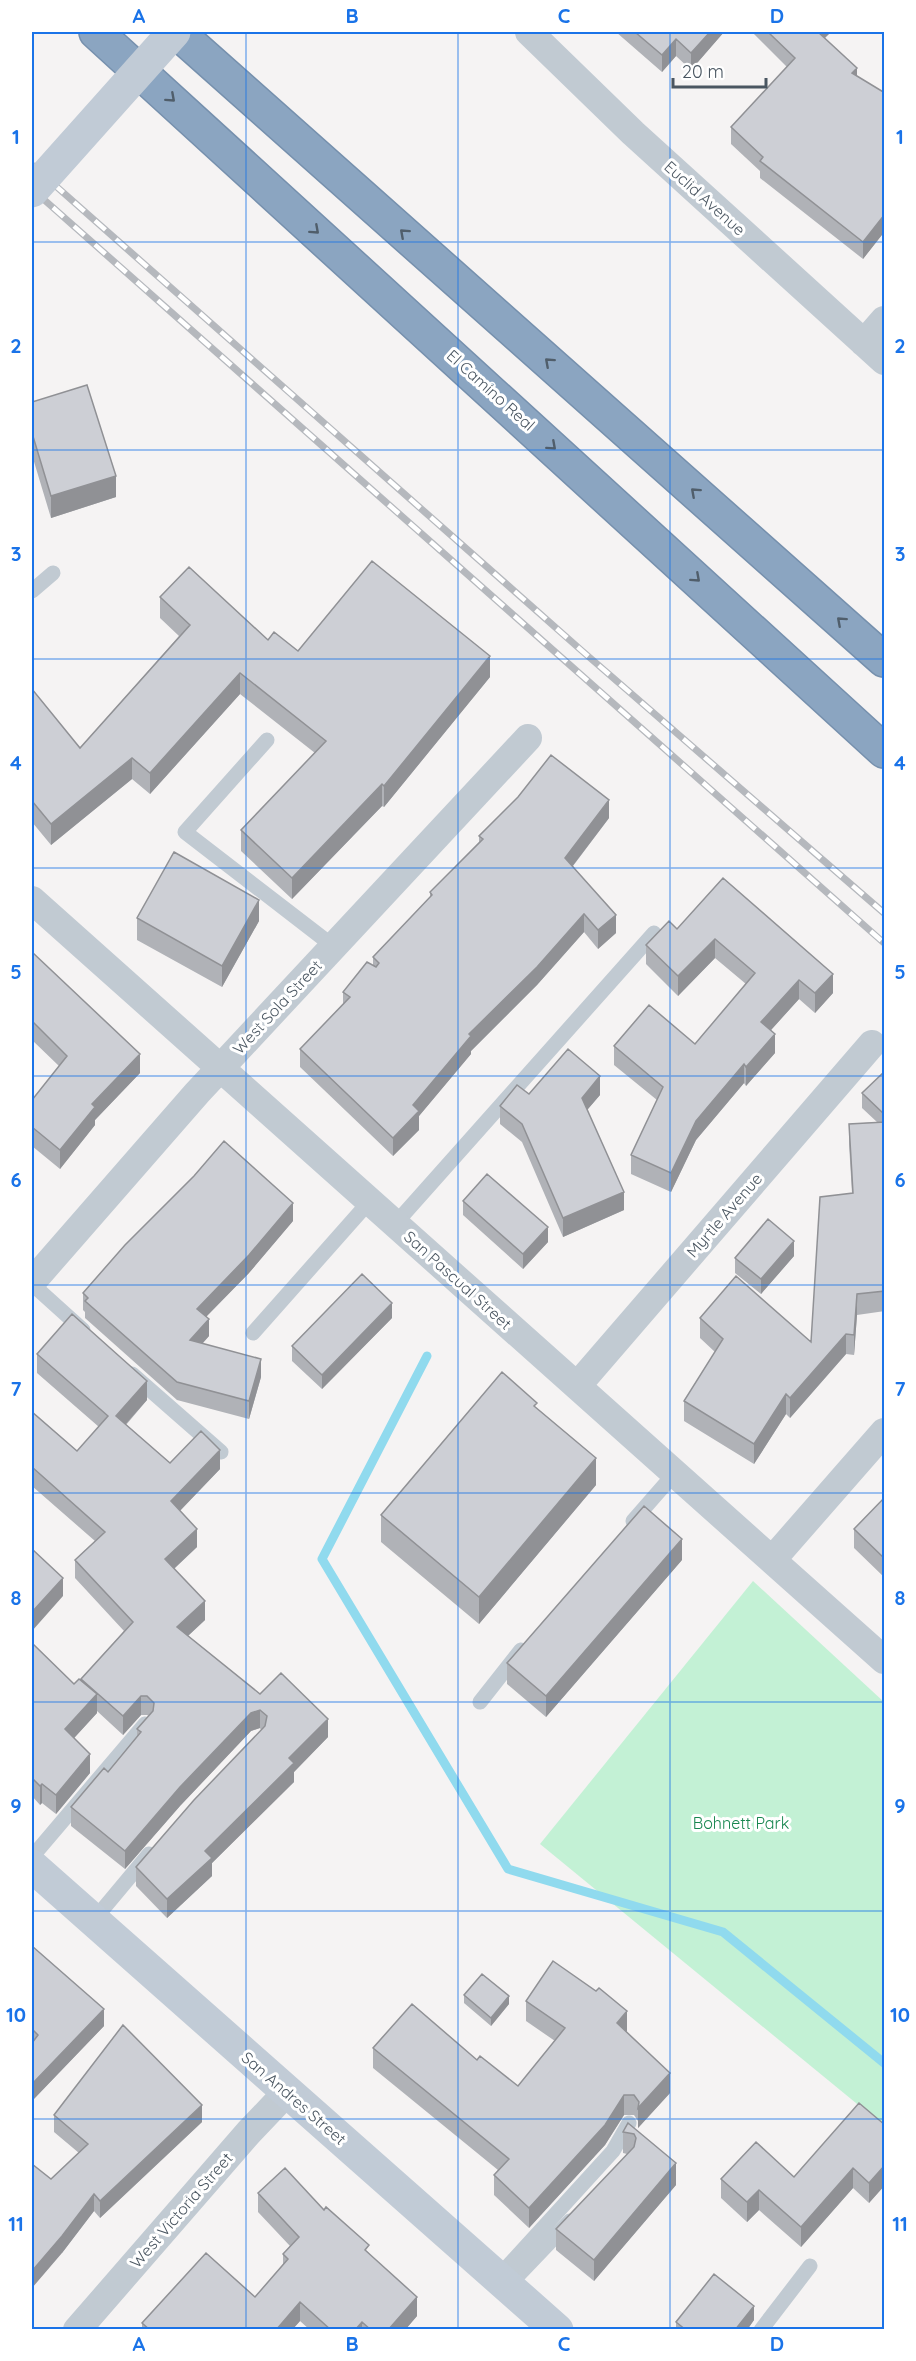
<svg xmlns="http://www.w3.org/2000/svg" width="916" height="2361" font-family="Quicksand,sans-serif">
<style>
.green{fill:#c3f1d5}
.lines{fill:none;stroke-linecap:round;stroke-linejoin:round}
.stream{stroke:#90daee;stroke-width:9}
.highway-casing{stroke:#7690ad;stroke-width:36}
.lane{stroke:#c1cad2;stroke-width:15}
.street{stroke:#c1cad2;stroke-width:28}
.secondary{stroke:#c1cbd6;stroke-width:33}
.highway{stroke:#8ba5c1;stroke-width:33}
.rail-casing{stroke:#b5b8bd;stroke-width:7}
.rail{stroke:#fff;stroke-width:4.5;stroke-dasharray:14;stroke-linecap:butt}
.secondary-bridge{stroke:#c1cbd6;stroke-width:33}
.wall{fill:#b0b2b7}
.shaded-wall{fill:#909195}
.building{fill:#cdcfd5;stroke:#909195;stroke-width:1.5}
.oneway{stroke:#505e6b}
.grid{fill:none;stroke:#1a73e8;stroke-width:1.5;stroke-opacity:0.55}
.labels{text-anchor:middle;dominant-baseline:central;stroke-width:6;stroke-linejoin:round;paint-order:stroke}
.street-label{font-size:16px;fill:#4a5661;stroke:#fff}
.park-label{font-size:16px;fill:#17864f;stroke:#fff}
.neatline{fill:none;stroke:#1a73e8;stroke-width:2}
.grid-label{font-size:20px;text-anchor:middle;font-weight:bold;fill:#1a73e8}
</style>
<rect width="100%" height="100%" fill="#f5f3f3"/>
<path class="green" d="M753 1581 884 1702V2126L540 1844Z"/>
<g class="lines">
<path class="stream" d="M427 1356 322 1559 508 1869 723 1932 884 2063"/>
<g class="highway-casing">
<path id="highway" d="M96 32 884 751
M177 32 884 660"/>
</g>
<path class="lane" d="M32 591 53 573
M267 740 185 832 333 946
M395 1224 654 933
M32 1284 83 1330
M253 1333 369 1202
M132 1374 221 1452
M633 1521 675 1473
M480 1702 521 1650
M32 1857 145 1724
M93 1921 149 1854
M498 2277 613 2151 629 2123
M508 2286 570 2221
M761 2330 810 2266"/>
<path class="street" d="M529 32 633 133 884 361
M864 343 884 320
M32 900 884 1660
M32 1282 197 1093 528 738
M577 1386 872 1044
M772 1560 884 1432
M77 2330 249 2132 287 2092"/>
<path class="secondary" d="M32 1866 557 2330"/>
<use href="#highway" class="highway"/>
<g class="rail-casing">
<path id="rail" d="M32 165 581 650 884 913
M32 189 884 943"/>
</g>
<use href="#rail" class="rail"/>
<path class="secondary-bridge" d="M32 191 174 32"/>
</g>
<path class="wall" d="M616 32H724L691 70 676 56 662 72Z
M752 32H831L825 38 857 76 885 93V231L863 259 760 178V171L731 144V127L787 67Z
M32 402 116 497 51 518 32 455Z
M160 597 298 651 490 677 384 807 382 806 292 899 241 851V830L315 753 240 694 150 794 132 779 51 845 32 822V689L80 748 179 636 160 618Z
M609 818 573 866 616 933 598 949 584 932 537 985 471 1051V1054L419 1116V1130L393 1156 300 1067V1049L343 1004V992L373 966V957L430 897V892L479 842V836Z
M723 878 833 993 815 1013 799 999 771 1030 775 1053 746 1086 744 1083 696 1140 671 1192 631 1174V1155L657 1100 614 1065V1046L695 1044 746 984 715 958 678 996 646 964V945L677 929Z
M137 918 259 921 222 987 137 940Z
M32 952 140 1073 95 1120V1125L60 1169 32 1146V1100L59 1066 32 1040Z
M885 1071V1311L857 1315 854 1355 846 1354 790 1418 786 1414 754 1464 684 1421V1401L715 1352 700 1338V1318L811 1342 852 1193 849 1144V1124L877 1122 862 1108V1093Z
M529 1094 600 1095 587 1110 624 1210 563 1237 522 1142 500 1124V1106Z
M463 1201 548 1242 523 1269 463 1215Z
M293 1221 249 1273 206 1317 209 1336 203 1343 261 1377 249 1419 177 1400 85 1318V1312L83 1310V1293Z
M794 1256 761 1294 735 1273V1258Z
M392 1318 322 1389 292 1361V1346Z
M37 1354 147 1400 126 1425 170 1463 220 1469 180 1511 197 1547 174 1569 205 1620 188 1636 260 1694 328 1737 294 1772V1782L212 1863V1876L167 1918 136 1886V1867L261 1730 260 1728 251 1731 180 1806 125 1869 71 1826V1807L108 1772 137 1736V1729L149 1716 147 1715H141L123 1735 97 1711V1713L74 1738 90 1773 56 1814 42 1803 40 1805 32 1796V1643L74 1684 81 1682V1679L124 1631 75 1578V1560L95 1541 32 1486V1412L77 1451 99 1427 37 1373Z
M537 1409 596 1485 479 1624 381 1542V1515Z
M885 1497V1578L854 1548V1529Z
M682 1560 546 1717 507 1684V1663Z
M32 1946 104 2026 32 2101Z
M464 1995 509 2004 491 2026 464 2003Z
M526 2001 627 2031 626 2032 670 2093 638 2128V2121L634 2115H624L605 2145 529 2228 494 2195V2175L498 2170 373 2068V2048L477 2060 518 2086 555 2041 526 2021Z
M54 2115 202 2122 100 2218 94 2211 62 2253 51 2179 79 2153 54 2132Z
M628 2123 676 2185 594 2281 556 2250V2229L627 2154 623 2153V2132Z
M885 2125V2185L869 2203 853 2188 801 2247 759 2210 747 2222 721 2198V2179L794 2177Z
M258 2193 324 2210 369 2253 417 2316 405 2330H310L300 2321 292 2330H142V2323L255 2297 283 2266V2254L290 2246 258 2212Z
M754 2320 747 2330H676V2322Z"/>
<path class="shaded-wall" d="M710 32H724L691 70V53Z
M816 32H831L816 46Z
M676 39V56L662 72V55Z
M857 68V85L852 73Z
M885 214V231L863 259V242Z
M116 476V497L51 518V496Z
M33 489V511L32 512V491Z
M490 656V677L384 807V786Z
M240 673V694L150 794V773Z
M132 758V779L51 845V824Z
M382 784V806L292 899V878Z
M609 800V818L565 876V858Z
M259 900V921L222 987V966Z
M584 914V932L537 985 471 1051V1054L419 1116V1130L393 1156V1138L413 1105 469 1034Z
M616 915V933L598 949V930Z
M715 939V958L678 996V976Z
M833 974V993L815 1013V993Z
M799 980V999L761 1041V1022Z
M775 1034V1053L746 1086V1067Z
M140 1054V1073L95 1120V1125L60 1169V1150L92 1104Z
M744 1064V1083L696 1140 671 1192V1173L696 1121Z
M600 1076V1095L582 1116V1098Z
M624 1192V1210L563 1237V1218Z
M293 1203V1221L249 1273 197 1326V1309Z
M548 1227V1242L523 1269V1254Z
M794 1241V1256L761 1294V1279Z
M857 1294V1315L854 1355V1335Z
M392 1303V1318L322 1389V1375Z
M209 1319V1336L190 1357V1340Z
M846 1334V1354L790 1418V1398Z
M261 1359V1377L249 1419V1401Z
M147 1381V1400L116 1435V1416Z
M786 1394V1414L754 1464V1444Z
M220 1450V1469L171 1520V1501Z
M596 1458V1485L479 1624V1597Z
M197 1529V1547L165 1577V1559Z
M682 1539V1560L546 1717V1696Z
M63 1578V1596L32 1631V1612Z
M205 1601V1620L177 1646V1627Z
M97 1694V1713L65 1748V1729Z
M141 1696V1715L123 1735V1716Z
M260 1710V1728L251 1731 180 1806 125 1869V1851L180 1787 251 1713Z
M328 1719V1737L294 1772V1782L212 1863V1876L167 1918V1899L205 1851 289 1758Z
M90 1754V1773L56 1814V1795Z
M42 1784V1803L40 1805V1786Z
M509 1996V2004L491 2026V2018Z
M104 2009V2026L32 2101V2084Z
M627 2011V2031L617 2043V2023Z
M670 2073V2093L638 2128V2108Z
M624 2095V2115L605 2145 529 2228V2208Z
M202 2105V2122L100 2218V2201Z
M676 2163V2185L594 2281V2260Z
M885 2165V2185L869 2203V2183Z
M853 2168V2188L801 2247V2227Z
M759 2190V2210L747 2222V2202Z
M94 2194V2211L62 2253 32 2288V2271Z
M417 2297V2316L405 2330H388Z
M300 2302V2321L292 2330H276Z
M754 2306V2320L747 2330H735Z
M362 2322V2330H355Z"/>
<path class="building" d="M635 32H710L691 53 676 39 662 55Z
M768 32H818L857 68 852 73 885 93V214L863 242 760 161 763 157 731 127 795 58Z
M87 385 116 476 51 496 32 433V402Z
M372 561 490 656 384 786 382 784 292 878 241 830 326 741 240 673 150 773 132 758 51 824 32 801V689L80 748 190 625 160 597 189 567 268 640 274 632 298 651Z
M551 755 609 800 565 858 616 915 598 930 584 914 537 967 469 1034 471 1036 413 1105 419 1111 393 1138 300 1049 350 997 343 992 367 962 376 967 379 963 373 957 432 895 430 892 483 839 479 836 518 797Z
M174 852 259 900 222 966 137 918Z
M723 878 833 974 815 993 799 980 761 1022 775 1034 746 1067 744 1064 696 1121 671 1173 631 1155 663 1087 614 1046 649 1005 695 1044 755 973 715 939 678 976 646 945 669 921 677 929Z
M32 952 140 1054 92 1104 95 1107 60 1150 32 1127V1100L67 1056 32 1021Z
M568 1049 600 1076 582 1098 624 1192 563 1218 522 1124 500 1106 517 1085 529 1094Z
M885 1071V1115L862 1093Z
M885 1122V1291L857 1294 854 1335 846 1334 790 1398 786 1394 754 1444 684 1401 723 1339 700 1318 736 1276 811 1342 820 1197 853 1193 849 1124Z
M224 1141 293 1203 249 1255 197 1309 209 1319 190 1340 261 1359 249 1401 177 1382 85 1301 88 1298 83 1293 125 1245 194 1176Z
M487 1174 548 1227 523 1254 463 1201Z
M768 1219 794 1241 761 1279 735 1258Z
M362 1274 392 1303 322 1375 292 1346Z
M72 1314 147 1381 116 1416 170 1463 201 1431 220 1450 171 1501 197 1529 165 1559 205 1601 177 1627 260 1694 281 1673 328 1719 289 1758 294 1763 205 1851 212 1858 167 1899 136 1867 194 1800 265 1726 267 1716 260 1710 251 1713 180 1787 125 1851 71 1807 104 1768 108 1772 141 1732 137 1729 153 1711 154 1703 147 1696H141L123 1716 81 1679 133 1622 75 1560 105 1532 32 1467V1412L77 1451 108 1416 37 1354Z
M502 1372 537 1403 534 1406 596 1458 479 1597 381 1515Z
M885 1497V1559L854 1529Z
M644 1506 682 1539 546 1696 507 1663Z
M32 1549 63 1578 32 1612Z
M32 1643 74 1684 79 1679 97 1694 65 1729 90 1754 56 1795 42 1784 40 1786 32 1778Z
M32 1946 104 2009 32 2084V2043L38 2035 32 2029Z
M553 1961 596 1991 599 1988 627 2011 617 2023 670 2073 638 2108 639 2102 634 2095H624L605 2125 529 2208 494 2175 509 2159 373 2048 412 2004 477 2060 480 2056 518 2086 565 2028 526 2001Z
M482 1974 509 1996 491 2018 464 1995Z
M123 2025 202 2105 100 2201 94 2194 62 2236 32 2271V2164L51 2179 88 2144 54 2115Z
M859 2103 885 2125V2165L869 2183 853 2168 801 2227 759 2190 747 2202 721 2179 756 2142 794 2177Z
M628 2123 676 2163 594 2260 556 2229 634 2147 636 2138 634 2134 623 2132Z
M285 2168 324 2210 326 2207 369 2245 365 2250 417 2297 388 2330H371L362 2322 355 2330H331L300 2302 276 2330H150L142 2323 206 2253 255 2297 288 2259 283 2254 299 2237 258 2193Z
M714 2274 754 2306 735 2330H686L676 2322Z"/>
<defs><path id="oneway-chevron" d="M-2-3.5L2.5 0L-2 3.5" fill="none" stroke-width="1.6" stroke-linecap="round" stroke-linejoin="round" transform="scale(1.5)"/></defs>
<g class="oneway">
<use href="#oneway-chevron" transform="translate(171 98) rotate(42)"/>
<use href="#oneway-chevron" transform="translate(315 230) rotate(42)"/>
<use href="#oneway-chevron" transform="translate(404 233) rotate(-138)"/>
<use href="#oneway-chevron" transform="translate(549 362) rotate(-138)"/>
<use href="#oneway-chevron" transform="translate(552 446) rotate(42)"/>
<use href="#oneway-chevron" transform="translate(695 492) rotate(-138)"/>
<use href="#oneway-chevron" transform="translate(696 578) rotate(42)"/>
<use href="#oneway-chevron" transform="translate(841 621) rotate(-138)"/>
</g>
<path class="grid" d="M246 32V2330M458 32V2330M670 32V2330M32 242H884M32 450H884M32 659H884M32 868H884M32 1076H884M32 1285H884M32 1493H884M32 1702H884M32 1911H884M32 2119H884"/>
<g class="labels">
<g class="street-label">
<text transform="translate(705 198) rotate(42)">Euclid Avenue</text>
<text transform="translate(491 390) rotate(42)">El Camino Real</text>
<text transform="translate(277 1007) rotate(-47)">West Sola Street</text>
<text transform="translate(724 1215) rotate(-49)">Myrtle Avenue</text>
<text transform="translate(458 1280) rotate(42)">San Pascual Street</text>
<text transform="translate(294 2098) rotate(41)">San Andres Street</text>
<text transform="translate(181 2210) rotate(-49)">West Victoria Street</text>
</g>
<g class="park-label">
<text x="741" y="1823">Bohnett Park</text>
</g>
</g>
<rect width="916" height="2361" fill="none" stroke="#ffffff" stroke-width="66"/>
<path d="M673 78v9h93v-9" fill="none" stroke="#4a5661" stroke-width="3"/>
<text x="682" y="78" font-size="18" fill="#4a5661" stroke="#ffffff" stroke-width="4.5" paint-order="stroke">20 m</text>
<rect x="33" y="33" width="850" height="2295" class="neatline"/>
<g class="grid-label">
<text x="139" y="23">A</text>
<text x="352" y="23">B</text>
<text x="564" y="23">C</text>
<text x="777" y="23">D</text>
<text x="16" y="144">1</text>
<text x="900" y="144">1</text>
<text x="16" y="353">2</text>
<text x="900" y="353">2</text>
<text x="16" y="561">3</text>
<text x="900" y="561">3</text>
<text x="16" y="770">4</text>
<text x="900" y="770">4</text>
<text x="16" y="979">5</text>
<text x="900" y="979">5</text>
<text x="16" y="1187">6</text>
<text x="900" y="1187">6</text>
<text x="16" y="1396">7</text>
<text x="900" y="1396">7</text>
<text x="16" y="1605">8</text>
<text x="900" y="1605">8</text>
<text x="16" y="1813">9</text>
<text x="900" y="1813">9</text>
<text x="16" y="2022">10</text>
<text x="900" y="2022">10</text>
<text x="16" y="2231">11</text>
<text x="900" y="2231">11</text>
<text x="139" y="2351">A</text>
<text x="352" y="2351">B</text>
<text x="564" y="2351">C</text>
<text x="777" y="2351">D</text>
</g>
</svg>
